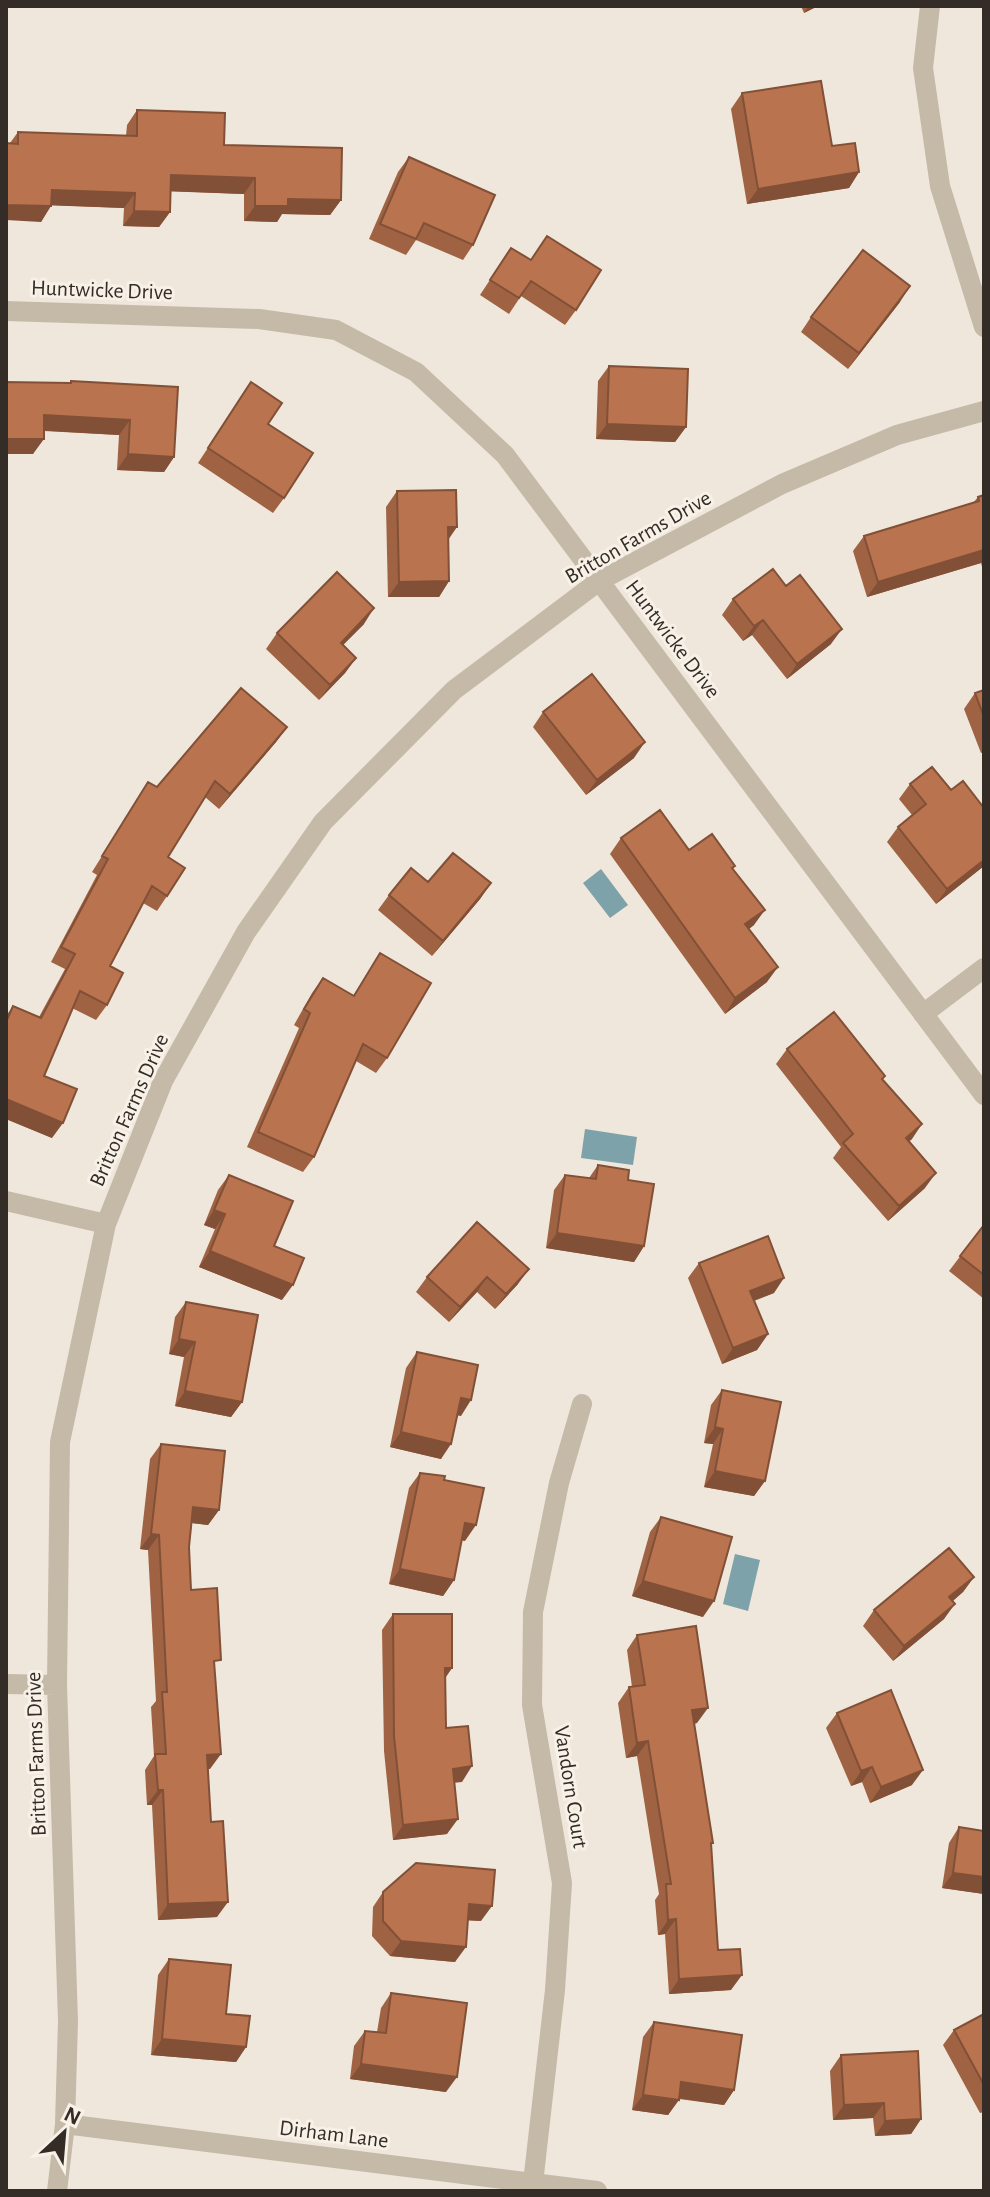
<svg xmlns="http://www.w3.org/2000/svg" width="990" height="2197" font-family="'Alegreya Sans',sans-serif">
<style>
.water{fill:#7da2a9}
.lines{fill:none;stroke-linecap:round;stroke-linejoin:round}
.minor{stroke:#c5b9a8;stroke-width:20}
.wall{fill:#9f6343}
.shaded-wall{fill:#825037}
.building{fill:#b9734e;stroke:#825037;stroke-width:2}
.labels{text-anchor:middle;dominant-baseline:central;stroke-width:6;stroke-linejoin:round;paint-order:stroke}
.street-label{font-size:22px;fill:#332c27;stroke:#f7f1e7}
</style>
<rect width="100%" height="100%" fill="#efe7db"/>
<path class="water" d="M601 869 628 905 610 918 583 883Z
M585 1129 637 1137 633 1165 581 1158Z
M735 1554 760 1560 748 1611 723 1604Z"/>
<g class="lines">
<path class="minor" d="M930 6 923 68 940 186 984 327
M6 311 259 319 336 330 416 372 505 455 984 1095
M923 1014 984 968
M6 1201 106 1224
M6 1684 57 1685
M65 2124 597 2191
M533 2183 555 1990 562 1883 532 1705 533 1612 559 1483 582 1404
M57 2191 65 2124 68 2021 57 1685 60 1442 106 1224 163 1081 246 932 323 822 454 690 599 581 782 484 897 435 984 411"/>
</g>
<path class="wall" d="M801 6H818L804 13Z
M742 93 832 146 859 172 849 188 747 204 731 109Z
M137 110 224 145 341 200 330 215 282 214 277 222 244 221V194L170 191V212L159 227 123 226 124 208 51 205 41 222 10 143 18 132 126 136 127 125Z
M409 157 473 245 463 260 416 240 406 255 369 239 398 172Z
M547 236 576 310 565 325 521 296 509 314 480 295 511 248 531 260Z
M900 302 848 369 801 332 811 317Z
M609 366 686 427 675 442 596 439 598 381Z
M71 381 178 387 174 457 164 472 117 470 119 435 44 431 33 454H6V382L69 383Z
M251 382 268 424 284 498 273 513 198 463Z
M397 491 448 539 449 581 439 597H388L386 507Z
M984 495V574L981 563 867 597 853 551 864 536 973 503 978 497Z
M733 599 831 644 787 679 752 635 743 641 722 615Z
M364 624 343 645 356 658 345 673 319 700 266 649 277 633Z
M984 690V752L981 753 964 709 975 693Z
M543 712 634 758 586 795 533 727Z
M287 727 276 742 219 809 205 797 168 857 167 896 157 911 143 903 110 966 107 1005 96 1020 72 1008 44 1076 52 1138 6 1119V1016L13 1006 39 1017 65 969 51 962 97 875 92 872 148 782 157 787Z
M910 784 951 790 984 808V866L936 904 887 842 898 827 912 815 899 799Z
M621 838 689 850 733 868 754 925 749 929 767 982 725 1014 610 854Z
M428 882 491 883 480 899 432 956 378 910 389 895Z
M380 953 387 1058 376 1073 356 1061 314 1157 303 1172 247 1147 299 1028 294 1025 312 993 323 978 353 996Z
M787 1049 882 1080 912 1139 908 1142 925 1188 888 1221 833 1158 841 1147 776 1064Z
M598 1165 628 1180 644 1246 634 1262 546 1248 554 1190 565 1175 589 1178Z
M229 1175 282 1300 199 1267 215 1229 204 1225 218 1190Z
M477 1222 518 1284 495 1309 477 1292 449 1322 416 1292 427 1277Z
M984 1225V1299L949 1271Z
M699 1263 774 1293 754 1301 768 1334 757 1350 722 1364 688 1278Z
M186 1302 242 1402 231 1417 175 1406 184 1357 169 1354 175 1317Z
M417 1352 461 1416 457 1415 441 1459 390 1447 406 1368Z
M722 1390 765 1481 754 1496 704 1487 713 1444 704 1443 711 1405Z
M161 1444 219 1510 208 1525 192 1523 189 1547 191 1590 215 1668 210 1769H208L217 1917 158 1920 152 1805H147L145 1770 154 1756 151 1707 156 1701 148 1550 140 1549 150 1459Z
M420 1473 444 1480 465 1541 462 1540 454 1580 443 1596 389 1584 409 1488Z
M661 1517 703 1617 632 1596 650 1532Z
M974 1577 963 1592 953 1601 944 1619 893 1661 863 1626 874 1610Z
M393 1614 452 1668 446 1677V1728L462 1782H454L447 1834 393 1840 384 1751 382 1630Z
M637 1635 697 1723 694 1724 713 1843 711 1846 718 1950 731 1990 669 1994 665 1934 658 1935 655 1900 659 1894 637 1756 626 1758 618 1703 629 1687H632L627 1650Z
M837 1713 912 1785 870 1803 862 1782 851 1786 826 1728Z
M959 1827 984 1831V1894L942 1888 949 1843Z
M383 1892 481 1921 468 1920 455 1962 390 1956 372 1936 373 1907Z
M169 1959 226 2014 246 2047 236 2062 151 2055 158 1975Z
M391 1993 446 2092 350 2079 354 2046 365 2031 377 2032 381 2008Z
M984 2014V2112L980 2113 943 2045 954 2030Z
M654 2022 734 2090 724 2105 679 2099 668 2115 632 2110 643 2037Z
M841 2055 921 2119 911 2134 875 2136 873 2118 833 2120 830 2071Z"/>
<path class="shaded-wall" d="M809 6H818L804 13Z
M859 172 849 188 747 204 758 189Z
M171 175 255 178 244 194 160 191Z
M52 190 135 193 124 208 41 205Z
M288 199 341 200 330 215 282 214 277 222 244 221 255 206Z
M6 205 51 206 41 222 6 220Z
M134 211 170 212 159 227 123 226Z
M910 286 900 302 848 369 859 353Z
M44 415 130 420 119 435 33 430Z
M607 424 686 427 675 442 596 439Z
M6 439H44L33 454H6Z
M128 454 174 457 164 472 117 470Z
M448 527H457L446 543Z
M984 550V559L981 563 867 597 878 582Z
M449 581 439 597H388L399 582Z
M374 608 364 624 330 658 341 643Z
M763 620 752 635 743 641 754 626Z
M842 629 831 644 787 679 797 664Z
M356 658 345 673 319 700 330 685Z
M287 727 276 742 219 809 230 794Z
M645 742 634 758 586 795 597 780Z
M984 860V866L936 904 947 889Z
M491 883 480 899 432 956 443 941Z
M765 910 754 925 735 939 745 924Z
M778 967 767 982 725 1014 735 998Z
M6 1099 63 1123 52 1138 6 1119Z
M922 1124 912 1139 895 1154 906 1138Z
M936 1173 925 1188 888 1221 899 1206Z
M214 1210 225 1214 215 1229 204 1225Z
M557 1233 644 1246 634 1262 546 1248Z
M210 1251 293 1285 282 1300 199 1267Z
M529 1269 518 1284 495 1309 506 1294Z
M487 1277 477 1292 449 1322 460 1307Z
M784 1278 774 1293 739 1306 750 1291Z
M768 1334 757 1350 722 1364 733 1348Z
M179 1339 195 1342 184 1357 169 1354Z
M185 1391 242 1402 231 1417 175 1406Z
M461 1398 471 1400 461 1416 450 1413Z
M715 1427 723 1429 713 1444 704 1443Z
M401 1432 451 1444 441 1459 390 1447Z
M715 1471 765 1481 754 1496 704 1487Z
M193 1507 219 1510 208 1525 183 1522Z
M465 1523 476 1525 465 1541 455 1539Z
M151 1534 159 1535 148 1550 140 1549Z
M400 1569 454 1580 443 1596 389 1584Z
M974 1577 963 1592 939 1612 949 1597Z
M643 1581 714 1601 703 1617 632 1596Z
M955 1604 944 1619 893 1661 904 1646Z
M445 1668H452L441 1683Z
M708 1708 697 1723 682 1725 692 1710Z
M648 1741 637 1756 626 1758 637 1743Z
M221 1754 210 1769 196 1770 207 1755Z
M472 1766 462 1782 442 1784 453 1769Z
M872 1767 862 1782 851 1786 861 1771Z
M923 1770 912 1785 870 1803 881 1787Z
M158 1790H163L152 1805H147Z
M458 1819 447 1834 393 1840 403 1825Z
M953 1873 984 1877V1894L942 1888Z
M228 1902 217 1917 158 1920 168 1904Z
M469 1904 492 1906 481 1921 459 1920Z
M676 1919 665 1934 658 1935 668 1920Z
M401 1941 466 1947 455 1962 390 1956Z
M742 1975 731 1990 669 1994 679 1979Z
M162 2039 246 2047 236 2062 151 2055Z
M361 2064 457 2077 446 2092 350 2079Z
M681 2082 734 2090 724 2105 671 2097Z
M643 2095 679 2100 668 2115 632 2110Z
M884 2103 873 2118 833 2120 844 2105Z
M921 2119 911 2134 875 2136 885 2121Z"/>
<path class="building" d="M821 81 832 146 855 143 859 172 758 189 742 93Z
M137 110 225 113 224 145 342 148 341 200 288 199V206H255V178L171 175 170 212 134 211 135 193 52 190 51 206 6 205V143L18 144V132L137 136Z
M409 157 495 195 473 245 424 223 416 239 380 224Z
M547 236 601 270 576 310 531 281 519 298 490 280 511 248 531 260Z
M863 250 910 286 859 353 811 317Z
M609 366 688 369 686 427 607 424Z
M71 381 178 387 174 457 128 454 130 420 44 415V439H6V382L71 383Z
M251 382 282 403 268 424 313 453 284 498 208 448Z
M456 490 457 527H448L449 581 399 582 397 491Z
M984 495V550L878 582 864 536 979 501 978 497Z
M773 569 786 586 800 575 842 629 797 664 763 620 754 626 733 599Z
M337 572 374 608 341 643 356 658 330 685 277 633Z
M592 674 645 742 597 780 543 712Z
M241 688 287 727 230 794 215 781 168 857 185 868 167 896 152 886 110 966 123 973 107 1005 80 991 44 1076 77 1089 63 1123 6 1099V1022L13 1006 41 1018 75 954 61 947 108 859 102 856 148 782 157 787Z
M984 690V717L975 693Z
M932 767 951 790 963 781 984 808V860L947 889 898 827 926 804 910 784Z
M660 810 689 850 712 834 735 866 732 868 765 910 745 924 778 967 735 998 621 838Z
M453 853 491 883 443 941 389 895 411 868 428 882Z
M380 953 431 983 387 1058 363 1044 314 1157 258 1132 310 1013 304 1009 323 978 354 996Z
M834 1012 885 1076 882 1079 922 1124 906 1138 936 1173 899 1206 843 1143 853 1134 787 1049Z
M598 1165 629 1170 628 1180 654 1184 644 1246 557 1233 565 1175 596 1179Z
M229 1175 293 1201 274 1246 304 1258 293 1285 210 1251 225 1214 214 1210Z
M477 1222 529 1269 506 1294 487 1277 460 1307 427 1277Z
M984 1225V1275L960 1256Z
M768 1236 784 1278 750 1291 768 1334 733 1348 699 1263Z
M186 1302 258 1315 242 1402 185 1391 195 1342 179 1339Z
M417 1352 478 1365 471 1400 461 1398 451 1444 401 1432Z
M722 1390 781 1402 765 1481 715 1471 723 1429 715 1427Z
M161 1444 225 1451 219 1510 193 1507 189 1547 191 1590 217 1588 221 1660 214 1661 221 1754 207 1755 211 1822 223 1821 228 1902 168 1904 163 1790H158L155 1754H166L162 1692H167L159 1535 151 1534Z
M420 1473 445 1476 444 1480 484 1488 476 1525 465 1523 454 1580 400 1569Z
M661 1517 732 1537 714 1601 643 1581Z
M949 1548 974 1577 949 1597 955 1604 904 1646 874 1610Z
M393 1614H452V1668H445L446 1728 468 1726 472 1766 453 1769 458 1819 403 1825 394 1736Z
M696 1626 708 1708 692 1710 713 1843H711L718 1950 740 1949 742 1975 679 1979 676 1919 668 1920 666 1884H671L648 1741 637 1743 629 1687 645 1685 637 1635Z
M891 1690 923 1770 881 1787 872 1767 861 1771 837 1713Z
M959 1827 984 1831V1877L953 1873Z
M416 1863 495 1870 492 1906 469 1904 466 1947 401 1941 383 1921V1892Z
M169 1959 231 1965 226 2014 250 2016 246 2047 162 2039Z
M391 1993 467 2003 457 2077 361 2064 365 2031 386 2033Z
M984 2014V2085L954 2030Z
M654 2022 742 2035 734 2090 681 2082 679 2100 643 2095Z
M918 2051 921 2119 885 2121 884 2103 844 2105 841 2055Z"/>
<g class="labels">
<g class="street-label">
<text transform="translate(102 290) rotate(2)">Huntwicke Drive</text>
<text transform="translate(638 537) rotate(-30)">Britton Farms Drive</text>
<text transform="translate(673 639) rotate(53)">Huntwicke Drive</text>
<text transform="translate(129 1110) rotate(-66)">Britton Farms Drive</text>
<text transform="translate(36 1754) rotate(-92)">Britton Farms Drive</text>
<text transform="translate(571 1787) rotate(81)">Vandorn Court</text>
<text transform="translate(334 2134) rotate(7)">Dirham Lane</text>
</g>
</g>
<rect width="990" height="2197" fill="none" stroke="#332c27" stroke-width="16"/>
<g transform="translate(64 2133) rotate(26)" stroke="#f7f1e7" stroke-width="6" paint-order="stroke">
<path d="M0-6L14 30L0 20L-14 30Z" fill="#332c27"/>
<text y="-12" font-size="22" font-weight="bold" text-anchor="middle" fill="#332c27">N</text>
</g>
</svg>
